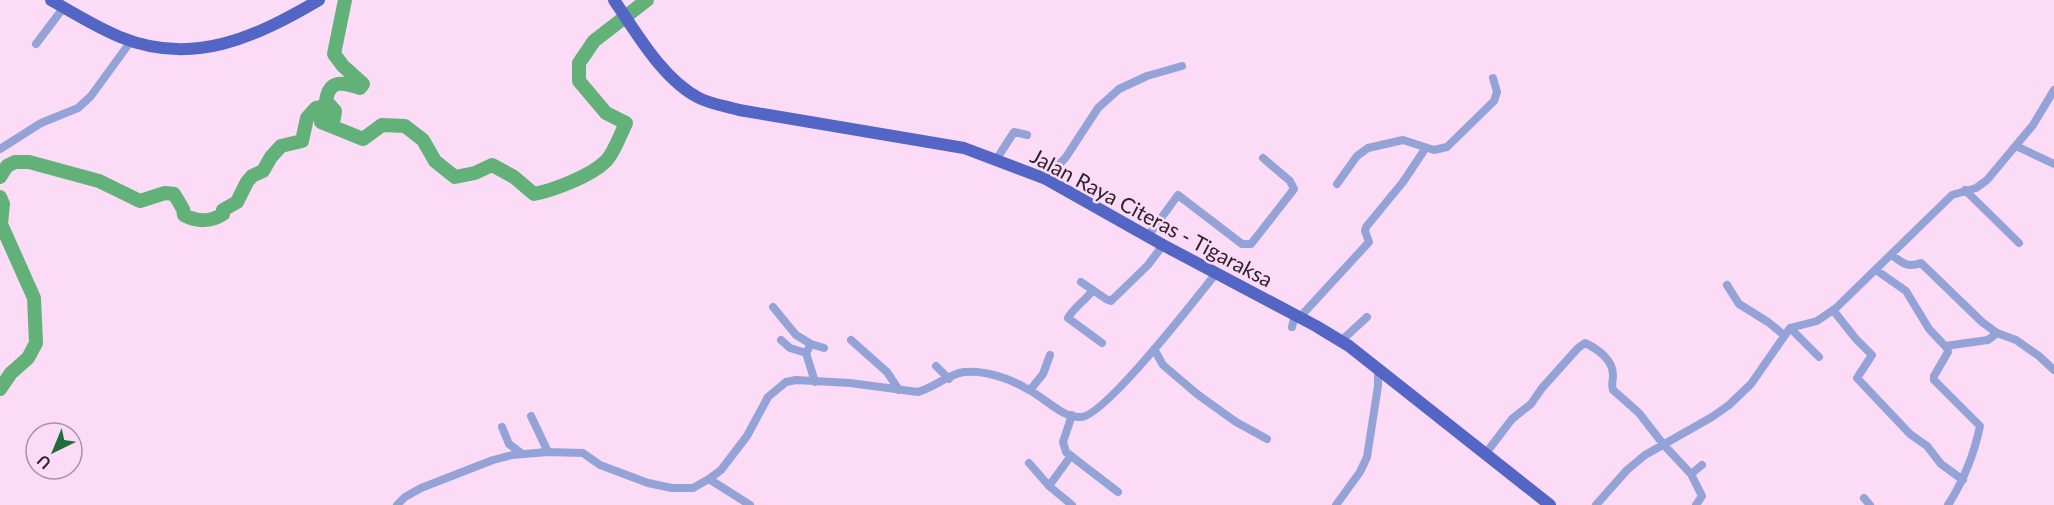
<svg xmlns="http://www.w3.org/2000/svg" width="2054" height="505" font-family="Lato,sans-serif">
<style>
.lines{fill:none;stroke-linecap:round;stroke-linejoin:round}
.river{stroke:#62b179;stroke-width:14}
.street{stroke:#94a3d7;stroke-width:8}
.primary{stroke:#5366c5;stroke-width:12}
.labels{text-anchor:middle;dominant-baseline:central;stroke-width:5;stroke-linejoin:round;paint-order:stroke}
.street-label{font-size:21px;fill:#30222e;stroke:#fbdbf5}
</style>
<rect width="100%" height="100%" fill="#fbdbf5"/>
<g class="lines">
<path class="river" d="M328 125 334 118 335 111 326 101C329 79 343 82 360 88L363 84 343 66 334 54 345 0
M0 177 7 166 15 162H29L99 181 140 201 165 193 174 194 183 209 184 215C197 222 211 222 223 214V210L237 202 247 182 252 176 263 171 271 157 281 146 302 141 307 118 316 108 320 107 323 113 321 122 363 139 382 125 405 126 423 140 435 161 455 177 475 173 492 165 514 177 534 194C554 190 591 176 606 161 614 153 621 133 626 123L606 113 579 81V63L594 41 647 0
M0 197 3 204 1 224 34 298 36 343 28 358 11 373 0 389"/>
<path class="street" d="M36 44 64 7
M2016 146 2054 164
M0 149 41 123 78 108 91 96 131 41
M996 160 1014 132 1027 135
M1046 179 1066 157 1098 108 1119 89 1147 76 1182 66
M1337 184 1357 156 1368 148 1403 140 1434 150 1447 147 1494 101 1497 92 1493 78
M1965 190 2019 243
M1148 236 1178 195 1242 244H1251L1294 189 1290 181 1263 158
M1892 255C1902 263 1908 268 1921 263L1982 322 1997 333 2016 340 2039 356 2054 370
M1876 270 1906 291 1929 329 1947 348 1948 352 1934 376V380L1980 426C1974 455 1964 480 1948 505
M1081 282 1106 299 1111 301 1148 265 1163 245
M1727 285 1739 304 1768 322 1784 335
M1093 290C1086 300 1074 307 1068 318L1102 343
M773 307 796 335 811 344 806 353
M1833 310 1856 339 1872 355 1857 378 1910 434 1927 446 1941 464 1963 480
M1300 317 1369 242 1365 231 1366 227 1403 182 1425 149
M1292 327 1295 315
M1790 328 1819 357
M781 340 790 348 806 353 815 382
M851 340 887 372 899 390
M1341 341 1367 317
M811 344 824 348
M1945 346 1988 340 1997 333
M1154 349 1163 365 1197 394 1236 422 1267 439
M936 366 949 379
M1030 390 1043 374 1050 355
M1072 415 1063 442 1066 452 1118 492
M531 416 548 452
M502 427 509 444 521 453
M1486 453 1512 419 1531 404 1542 388 1578 348 1585 343C1598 349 1613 360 1613 375 1613 382 1611 384 1613 390L1639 413 1663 444 1691 474 1702 465
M1070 457 1049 486 1072 505
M1029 463 1049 486
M1691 474 1702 496 1696 505
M709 479 750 505
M1864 498 1870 505
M397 505 405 497 421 488 493 460 512 455 548 452 583 453 600 465 648 483 672 488H693L709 479 721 470 747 436 768 397 786 382 796 380 850 383 918 392C934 388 948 374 964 372 986 370 1011 379 1029 390 1045 398 1062 418 1081 417 1105 416 1198 296 1217 272
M1336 505 1360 472 1367 457 1378 386V368
M1596 505 1627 470 1645 455 1712 417 1729 405 1751 384 1790 328 1817 321 1836 308 1952 195 1976 188 1987 180 2033 125 2054 90"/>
<path class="primary" d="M51 0C73 13 96 27 120 37 193 67 256 37 319 0
M614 0C636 32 663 80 699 98 711 104 725 106 739 110L964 148 1046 179 1163 245 1316 326 1349 346 1550 505"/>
</g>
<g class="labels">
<g class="street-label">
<text transform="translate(1152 217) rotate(28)">Jalan Raya Citeras - Tigaraksa</text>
</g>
</g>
<g transform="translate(54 451) rotate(223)"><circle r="28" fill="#fbdbf5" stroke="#aa91a5" stroke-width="1.5"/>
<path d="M0-4.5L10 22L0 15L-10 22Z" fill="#206e3d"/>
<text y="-9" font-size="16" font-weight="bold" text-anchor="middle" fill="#30222e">U</text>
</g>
</svg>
